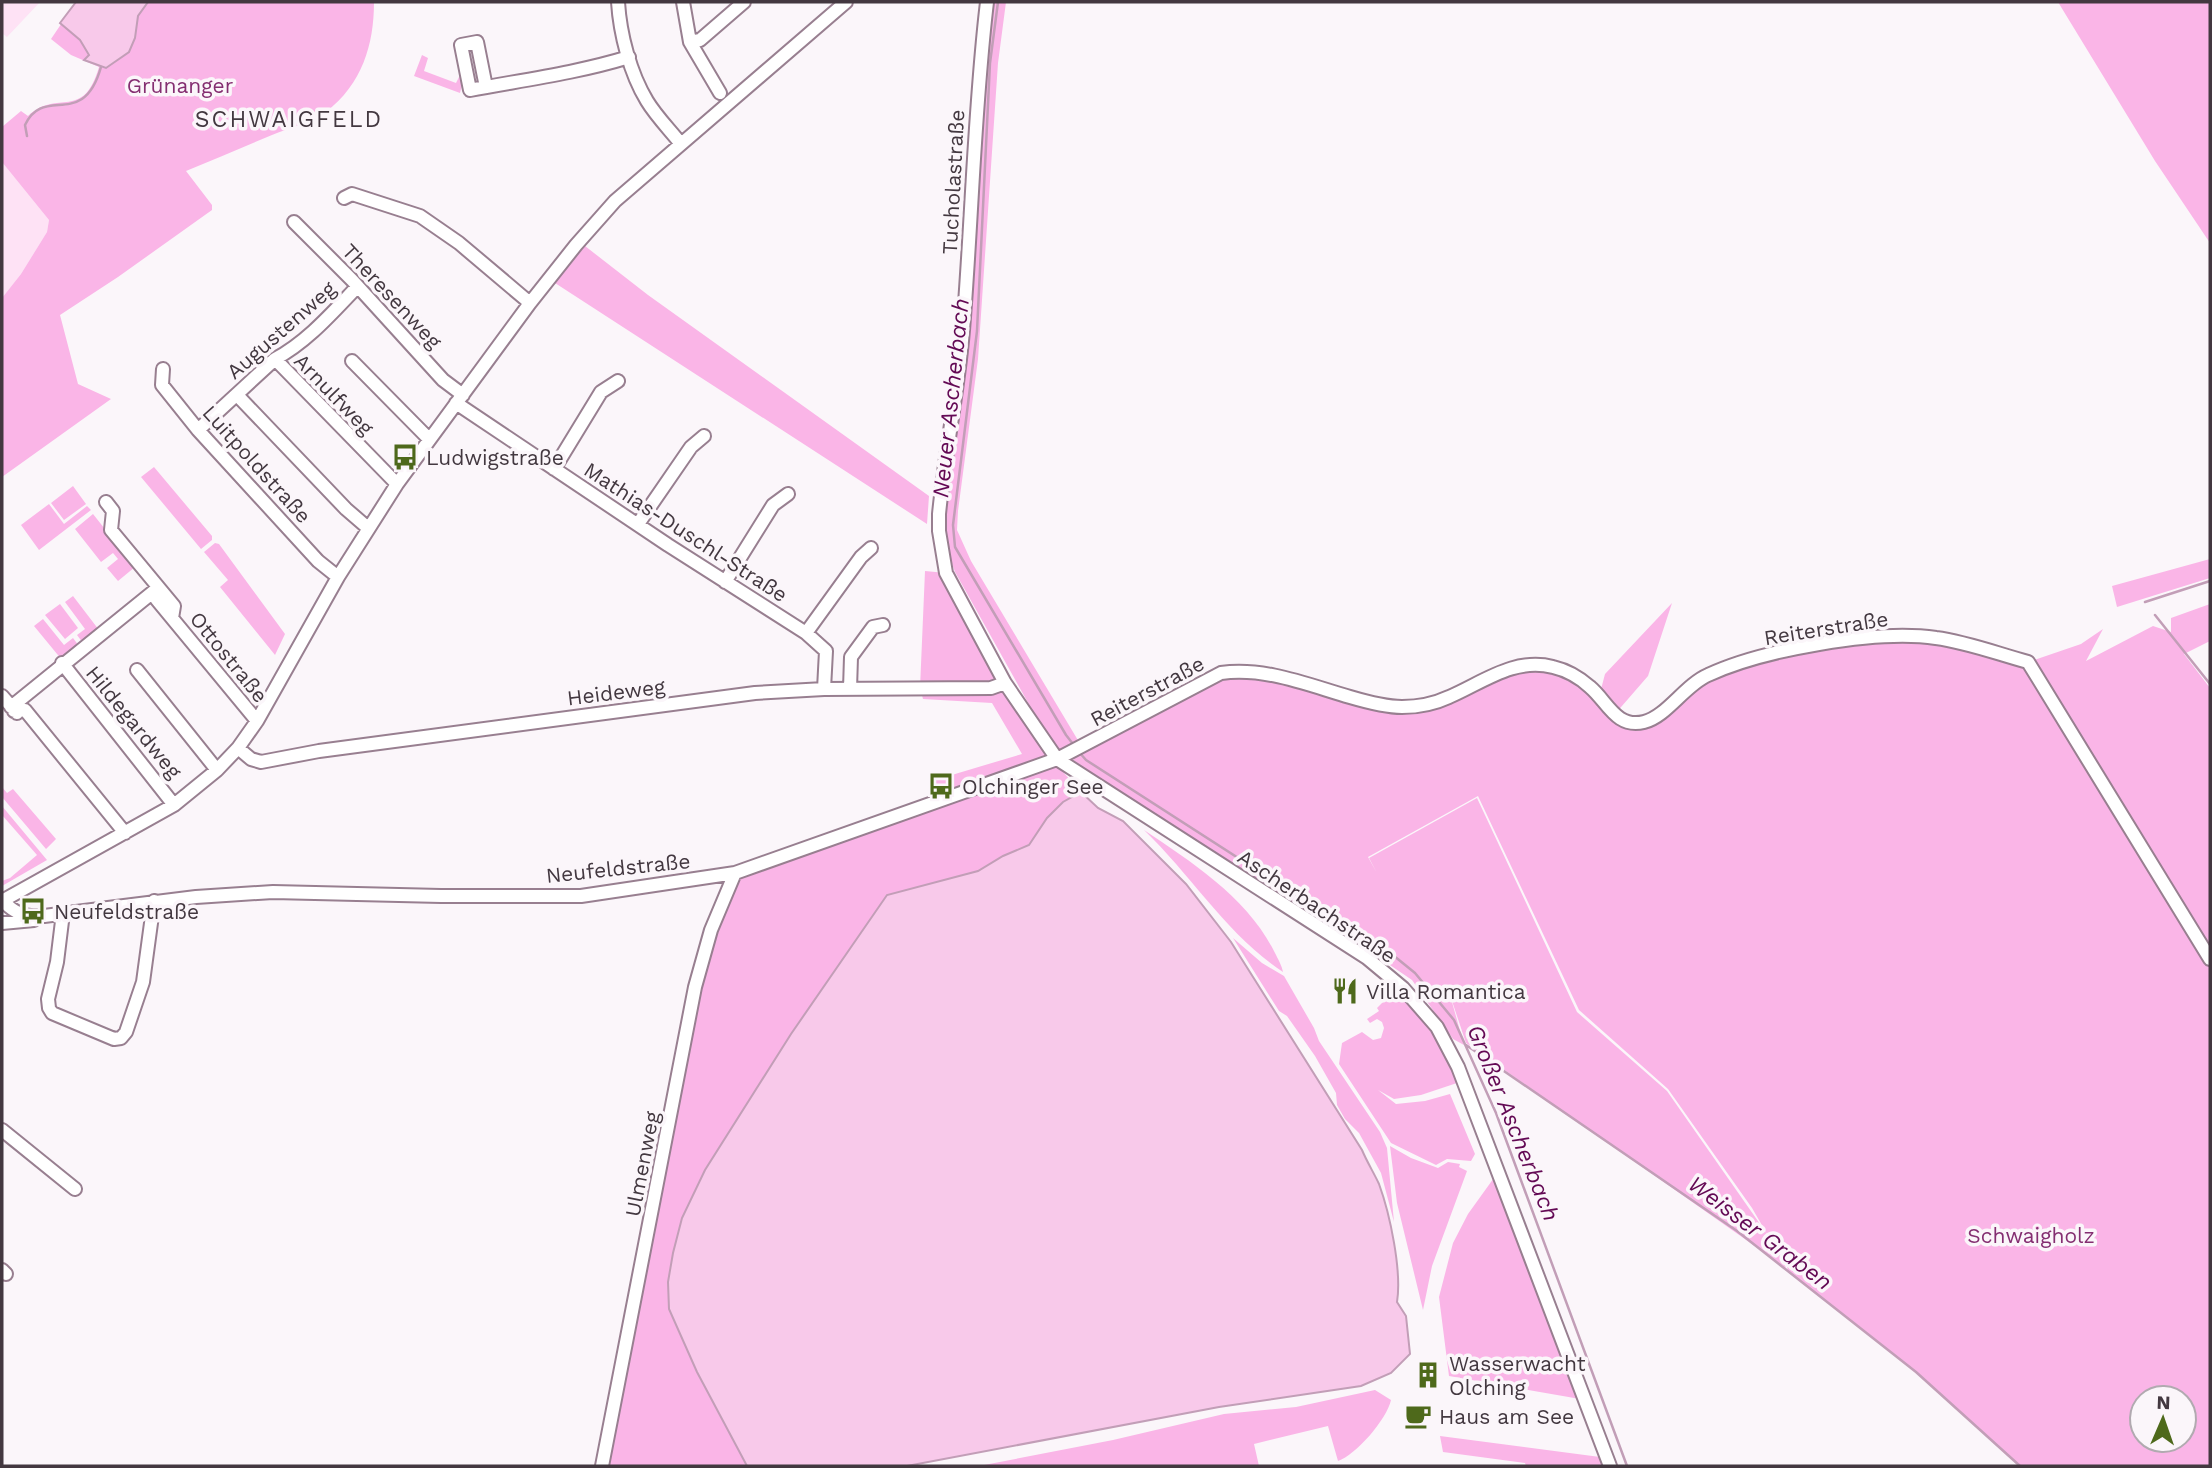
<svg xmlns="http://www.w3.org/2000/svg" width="2212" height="1468" font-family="'Work Sans',sans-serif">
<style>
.built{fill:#fee2f5}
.green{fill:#fab5e7;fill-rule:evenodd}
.water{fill:#f8c9ea;stroke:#c29eb7;stroke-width:2}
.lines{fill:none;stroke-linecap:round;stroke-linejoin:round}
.stream{stroke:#c29eb7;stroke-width:2.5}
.minor-casing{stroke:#987f90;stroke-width:16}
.minor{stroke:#fff;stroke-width:12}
.labels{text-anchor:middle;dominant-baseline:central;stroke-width:7;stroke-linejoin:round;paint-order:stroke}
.park-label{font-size:21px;fill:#842e71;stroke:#fbf6fa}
.street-label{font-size:21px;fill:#433840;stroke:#fbf6fa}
.poi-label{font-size:21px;fill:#433840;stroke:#fbf6fa;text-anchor:start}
.neighbourhood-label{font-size:23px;letter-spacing:2px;fill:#433840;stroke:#fbf6fa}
.water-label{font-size:23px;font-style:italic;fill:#630954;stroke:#fbf6fa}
</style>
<rect width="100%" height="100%" fill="#fbf6fa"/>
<path class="built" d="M2 2H40L7 37 2 33Z
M2 162 49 220 47 232 21 274 2 298Z"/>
<path class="green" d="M76 2H374C374 45 362 84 326 112 312 123 288 128 272 135 243 147 215 159 186 171L212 205V210L118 277 60 315 78 384 111 399 2 477V298L21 274 47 232 49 220 2 162V127L21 111 28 116C58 88 83 122 99 67L71 55 51 39Z
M990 2H1006L998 63 978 359 958 511 957 530 971 561 1079 742 1061 752 1055 751 955 572 946 547 942 527 959 415Z
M2058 2H2210V243L2155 161Z
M422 55 428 58 424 71 456 83 460 75 464 77 460 93 414 76Z
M585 246 648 295 929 496 927 524 555 283Z
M154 467 212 536V540L201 549 141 477Z
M73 486 86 504 64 520 51 503Z
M49 504 64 524 87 506 91 510 39 550 21 525Z
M93 514 135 567 118 581 107 568 118 559 113 553 101 562 75 529Z
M215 543 219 544 285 634 275 655 220 587 228 580 204 552Z
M2210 559V578L2117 607 2112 586Z
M925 571 946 573 1064 773 1081 792 1063 802 1047 818 1029 845 1003 856 978 871 887 895 791 1034 705 1170 682 1218 673 1253 697 1372 747 1466H602L695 987 735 873 935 801V780L1022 754 992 703 923 699 920 688Z
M73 596 99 630 83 643 77 635 85 629 65 602Z
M1672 603 1648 676 1615 714 1645 722 1732 665 1900 635 2028 662 2081 644 2103 629 2086 661 2153 626 2171 632V618L2210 604V641L2184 654 2210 688V1466H2020L1916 1372 1789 1273 1776 1237H1769L1776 1238 1786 1268 1466 1043 1450 995 1464 1045 1453 1039 1412 980 1328 923 1190 838 1074 761 1072 756 1238 671 1373 703 1424 705 1500 674 1549 667 1599 697 1605 674ZM1478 796 1579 1010 1668 1089 1752 1208 1767 1234 1667 1091 1577 1012 1477 798 1369 858 1377 873 1368 857ZM2142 1398H2184V1440H2142Z
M60 604 78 628 65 639 45 615Z
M43 619 64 645 73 638 79 646 62 660 34 626Z
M2 787 7 793 13 789 56 839 46 849 2 797Z
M2 806 47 860 2 886V881L10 878 37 855 2 815Z
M1144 830C1193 863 1248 898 1275 953 1278 959 1282 966 1283 972 1227 935 1192 876 1144 830Z
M1233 938 1262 963 1284 976 1314 1028 1319 1041 1380 1132 1387 1148 1394 1222 1381 1173 1359 1133 1345 1119 1337 1105 1336 1093 1315 1056 1287 1016 1279 1011Z
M1403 988 1437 1027 1463 1081 1421 1095 1394 1099 1378 1090 1396 1104 1425 1101 1450 1094 1475 1154 1471 1161 1447 1159 1436 1165 1391 1143 1339 1064 1342 1043 1362 1032 1373 1040 1381 1038 1384 1028 1382 1022 1377 1019 1370 1023 1367 1019 1379 1011 1377 1008 1395 990Z
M1390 1146 1411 1158 1438 1168 1448 1162 1460 1164 1459 1167 1467 1171 1432 1266 1423 1310 1397 1203Z
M1496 1175 1580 1399 1449 1376 1439 1297 1453 1243 1468 1214Z
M1375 1390 1391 1400C1387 1419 1356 1455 1338 1461L1328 1426 1254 1444 1259 1466H979L1113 1440 1224 1414 1296 1407Z
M1440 1436 1600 1457 1604 1466H1526L1525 1463 1443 1452Z"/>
<path class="water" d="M76 2H148L138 16 135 38 129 52 106 68 84 60 89 55 80 40 60 23Z
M1081 792 1098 808 1123 821 1186 884 1231 942 1362 1150C1367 1162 1374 1173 1379 1184 1390 1214 1402 1271 1397 1302L1406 1316 1410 1354 1391 1373 1361 1386 1219 1407 907 1466H747L697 1372 669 1309 668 1282 673 1253 682 1218 705 1170 791 1034 887 895 978 871 1003 856 1029 845 1047 818 1063 802Z"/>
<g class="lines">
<path class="stream" d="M998 2 990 63 977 331 953 525 955 547 1066 735 1073 744
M27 136 25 125C44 84 83 131 101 67
M2145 602 2210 581
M2155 615 2210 684
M1079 752 1086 760 1305 901 1372 938 1415 973 1454 1020 1496 1113 1627 1466
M1081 792V786
M1466 1045 1737 1231 1916 1372 2020 1466"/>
<g class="minor-casing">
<path id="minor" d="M618 2C620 34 630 73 647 101 656 116 670 130 681 144
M683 2 690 42 720 93
M987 2C974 111 972 220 963 330 958 392 945 452 939 514V531L946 573 1005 683 1057 759 1367 958 1403 988 1437 1027 1458 1067 1610 1466
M690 42 700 40 744 2
M486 87 477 42 461 45 470 90C523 80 577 73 629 57
M344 198 352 194 420 216 459 243 530 303
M294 222 352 280 443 380 463 395
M275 359 397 484
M352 361 429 439
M163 369 162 385 198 430 318 561 338 577
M237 395 346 509 368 528
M456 403 668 545 806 633 826 651 824 689
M198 430 275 359C307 342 332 313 357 287
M554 469 601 392 618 381
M106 502 113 511 111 530 174 606 172 618
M638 524 691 447 704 436
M725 582 773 505 788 494
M160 591 157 600 257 721
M806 633 861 557 871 548
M62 663 174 805
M137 670 217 770
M850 689 851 657 873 627 883 625
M2 696 17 713
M11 707 158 588
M14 711 25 710 125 833
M238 748 251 759 261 762 319 751 755 693 824 689 991 688 1005 683
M2 900C15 914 24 917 44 916L196 897 273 892 441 896H581L735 873 1057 759 1221 673C1266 667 1308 685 1350 697 1367 702 1385 707 1402 707 1418 707 1434 704 1449 697 1482 683 1514 657 1553 667 1566 670 1580 678 1590 687 1607 701 1616 729 1644 722 1666 717 1685 685 1708 675 1762 650 1877 629 1936 638 1967 642 1998 654 2028 662L2210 959
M2 901 174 805 217 770 238 748 257 721 338 577 397 484 530 303 576 245 615 201 846 2
M63 913 57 962 48 999 49 1008 52 1013 114 1039 121 1038 126 1032 143 982 154 901
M2 923 34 920
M2 1130 75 1189
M2 1270 6 1274
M602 1466 695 987 711 930 735 873"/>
</g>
<use href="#minor" class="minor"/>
</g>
<defs>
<g id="bus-bare" transform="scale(2.1)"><path d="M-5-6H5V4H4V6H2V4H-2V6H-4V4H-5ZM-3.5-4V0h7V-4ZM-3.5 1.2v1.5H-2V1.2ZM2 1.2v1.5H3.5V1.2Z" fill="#4e691b" stroke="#fbf6fa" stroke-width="2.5" paint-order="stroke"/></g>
<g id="restaurant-bare" transform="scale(2.1)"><path d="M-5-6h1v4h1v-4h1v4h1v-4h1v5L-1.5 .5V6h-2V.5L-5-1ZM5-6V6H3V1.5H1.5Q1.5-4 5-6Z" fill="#4e691b" stroke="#fbf6fa" stroke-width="2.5" paint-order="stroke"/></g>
<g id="building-bare" transform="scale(2.1)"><path d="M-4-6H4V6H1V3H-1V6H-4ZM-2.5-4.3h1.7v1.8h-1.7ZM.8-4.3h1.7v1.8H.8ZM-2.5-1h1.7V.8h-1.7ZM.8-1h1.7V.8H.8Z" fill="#4e691b" stroke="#fbf6fa" stroke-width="2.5" paint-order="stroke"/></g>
<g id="cafe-bare" transform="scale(2.1)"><path d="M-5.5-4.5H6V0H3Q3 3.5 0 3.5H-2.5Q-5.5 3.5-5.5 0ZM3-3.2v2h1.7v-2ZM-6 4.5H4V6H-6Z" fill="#4e691b" stroke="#fbf6fa" stroke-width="2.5" paint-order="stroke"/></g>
</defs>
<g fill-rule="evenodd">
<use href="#bus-bare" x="405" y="457"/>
<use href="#bus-bare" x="941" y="786"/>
<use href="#bus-bare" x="33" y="911"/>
<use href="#restaurant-bare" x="1345" y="991"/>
<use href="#building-bare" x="1428" y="1375"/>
<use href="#cafe-bare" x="1418" y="1416"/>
</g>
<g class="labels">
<g class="park-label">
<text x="180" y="85">Grünanger</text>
<text x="2031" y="1235">Schwaigholz</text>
</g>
<g class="street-label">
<text transform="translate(953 182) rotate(-87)">Tucholastraße</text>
<text transform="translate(392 296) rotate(47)">Theresenweg</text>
<text transform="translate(281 330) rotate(-41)">Augustenweg</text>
<text transform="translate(334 394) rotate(46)">Arnulfweg</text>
<text transform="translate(257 464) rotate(48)">Luitpoldstraße</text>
<text transform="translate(686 532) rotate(33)">Mathias-Duschl-Straße</text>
<text transform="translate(1826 628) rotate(-9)">Reiterstraße</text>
<text transform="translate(229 657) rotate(51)">Ottostraße</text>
<text transform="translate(1147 691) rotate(-28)">Reiterstraße</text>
<text transform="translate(616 692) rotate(-7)">Heideweg</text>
<text transform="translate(134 722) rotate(51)">Hildegardweg</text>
<text transform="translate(618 868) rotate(-6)">Neufeldstraße</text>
<text transform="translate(1317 906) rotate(34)">Ascherbachstraße</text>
<text transform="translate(642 1164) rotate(-79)">Ulmenweg</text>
</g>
<g class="poi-label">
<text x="426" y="457">Ludwigstraße</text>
<text x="962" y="786">Olchinger See</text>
<text x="54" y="911">Neufeldstraße</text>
<text x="1366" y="991">Villa Romantica</text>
<text x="1449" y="1363">Wasserwacht<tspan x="1449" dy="24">Olching</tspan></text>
<text x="1439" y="1416">Haus am See</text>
</g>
<g class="neighbourhood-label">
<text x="289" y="119">SCHWAIGFELD</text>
</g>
<g class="water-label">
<text transform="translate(951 398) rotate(-84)">Neuer Ascherbach</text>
<text transform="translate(1513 1123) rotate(68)">Großer Ascherbach</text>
<text transform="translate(1760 1233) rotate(37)">Weisser Graben</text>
</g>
</g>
<rect width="2212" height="1468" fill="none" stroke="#433840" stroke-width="7"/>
<g transform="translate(2163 1419) rotate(2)"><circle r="33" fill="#fbf6fa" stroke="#b1aab0" stroke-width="2"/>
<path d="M0-5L12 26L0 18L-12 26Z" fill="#4e691b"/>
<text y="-10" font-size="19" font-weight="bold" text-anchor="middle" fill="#433840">N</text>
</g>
</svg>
